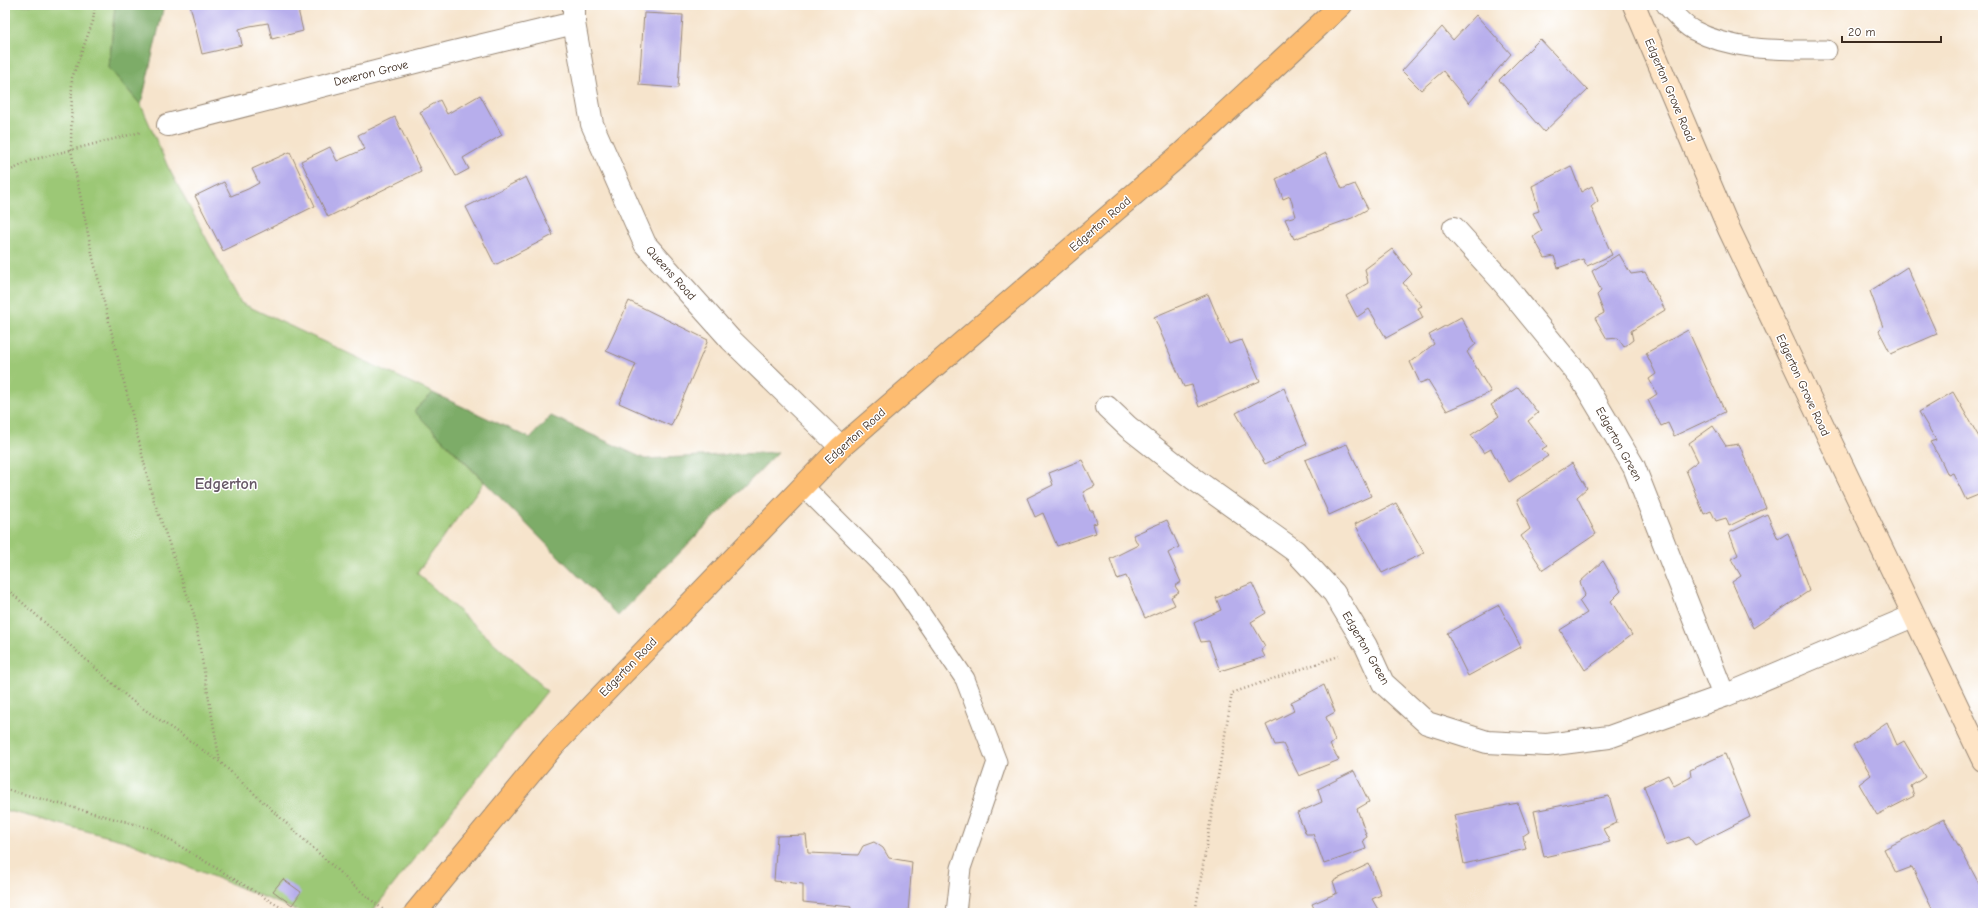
<svg xmlns="http://www.w3.org/2000/svg" width="1988" height="918" font-family="'Comic Neue',sans-serif">
<style>
.green{fill:#9cc876;stroke:#6c794a}
.forest{fill:#7dac67;stroke:#5c6b42}
.building{fill:#b7aeec}
.lines{fill:none;stroke-linecap:round;stroke-linejoin:round}
.lane-casing{stroke:#988775;stroke-width:21}
.street-casing{stroke:#988775;stroke-width:24}
.secondary-casing{stroke:#988775;stroke-width:24}
.highway-casing{stroke:#988775;stroke-width:24}
.path{stroke:#988775;stroke-width:2.5;stroke-dasharray:1 3;stroke-linecap:butt}
.lane{stroke:#fff;stroke-width:19}
.street{stroke:#fff;stroke-width:22}
.secondary{stroke:#fee4c5;stroke-width:22}
.highway{stroke:#fdbc6f;stroke-width:22}
.labels{text-anchor:middle;dominant-baseline:central;stroke-width:3;stroke-linejoin:round;paint-order:stroke}
.street-label{font-size:12px;fill:#3b2a1e;stroke:#fff}
.district-label{font-size:16px;font-weight:bold;fill:#665866;stroke:#fff}
</style>
<rect width="100%" height="100%" fill="#fff"/>
<filter id="ink" filterUnits="userSpaceOnUse"><feTurbulence type="fractalNoise" baseFrequency=".025" numOctaves="2"/><feDisplacementMap in="SourceGraphic" scale="8" xChannelSelector="R" yChannelSelector="G"/><feConvolveMatrix kernelMatrix="1 2 1 2 8 2 1 2 1" color-interpolation-filters="sRGB"/></filter>
<filter id="wash" filterUnits="userSpaceOnUse"><feTurbulence type="fractalNoise" baseFrequency=".012" numOctaves="4" result="noise"/><feDisplacementMap in="SourceGraphic" scale="16" xChannelSelector="R" yChannelSelector="G"/><feGaussianBlur stdDeviation="0.9" result="paint"/><feColorMatrix in="noise" values="0 0 0 0 0 0 0 0 0 0 0 0 0 0 0 0 0 1.4 0 .05"/><feComposite in="paint" operator="in"/></filter>
<g filter="url(#wash)">
<rect width="100%" height="100%" fill="#f6e4cc"/>
<path class="green" d="M5 5H115L109 68 141 105 168 167 241 303 433 393 414 411 484 482 417 573 547 691 371 913H303L125 841 5 810Z"/>
<path class="forest" d="M115 5H164L141 105 109 68Z
M433 393 530 438 551 416 645 459 778 452 618 616 414 411Z"/>
<g id="blocks">
<path class="building" d="M190 5H297L303 31 272 39 268 23 250 26 239 29 242 45 202 54Z
M644 13 683 15 678 88 639 85Z
M1476 15 1511 54 1469 103 1443 71 1421 90 1402 71 1442 27 1453 40Z
M1540 39 1588 90 1544 132 1499 80Z
M480 95 502 135 463 158 469 169 456 176 420 112 440 100 447 114Z
M395 117 421 171 328 217 301 161 330 147 337 161 365 149 358 135Z
M290 152 315 206 223 251 195 196 224 182 231 196 248 189 259 183 252 169Z
M1326 153 1342 189 1355 184 1368 209 1352 218 1294 239 1285 219 1296 216 1290 196 1283 199 1276 179Z
M1571 166 1581 192 1592 186 1598 201 1591 207 1612 255 1587 266 1583 259 1558 268 1554 256 1545 258 1533 237 1542 231 1533 213 1539 211 1532 186Z
M526 177 553 235 495 265 466 207Z
M1392 249 1412 274 1403 283 1422 306 1418 308 1423 318 1386 338 1369 309 1357 317 1346 296 1368 283 1365 269Z
M1619 254 1631 274 1645 272 1665 310 1631 331 1633 340 1624 347 1618 338 1607 339 1595 318 1604 313 1597 295 1601 291 1592 271Z
M1907 267 1937 334 1891 354 1879 331 1883 327 1870 291Z
M1208 294 1229 344 1242 340 1260 381 1199 407 1192 385 1184 387 1154 317Z
M629 301 708 340 671 426 619 403 636 364 606 351Z
M1461 317 1476 344 1467 352 1491 392 1447 411 1428 380 1420 383 1410 362 1434 344 1429 335Z
M1688 330 1725 412 1674 436 1668 423 1661 426 1648 400 1657 394 1649 379 1656 374 1646 353Z
M1518 387 1538 413 1528 421 1547 446 1542 449 1548 456 1509 482 1491 449 1484 453 1471 435 1499 416 1491 405Z
M1284 388 1307 444 1265 464 1236 413Z
M1953 392 1983 444V493L1966 500 1953 473 1948 475 1940 458 1930 442 1936 440 1919 412Z
M1713 426 1726 446 1739 444 1766 508 1729 526 1726 518 1716 521 1711 511 1704 514 1686 470 1698 461 1689 443Z
M1347 444 1371 496 1329 515 1305 460Z
M1082 460 1095 486 1083 492 1090 511H1093L1097 523 1093 524 1096 533 1057 546 1043 513 1035 517 1027 498 1053 485 1049 473Z
M1572 463 1587 488 1577 497 1596 534 1543 570 1521 536 1530 529 1517 500Z
M1396 503 1424 553 1382 573 1355 524Z
M1767 514 1778 539 1788 533 1809 591 1753 628 1732 582 1741 576 1731 559 1738 555 1729 533Z
M1167 520 1179 547 1168 553 1181 582 1175 586 1179 592 1171 597 1175 605 1145 618 1126 576 1117 579 1110 559 1138 545 1133 535Z
M1603 561 1621 591 1611 601 1632 635 1585 670 1560 630 1587 613 1579 601 1585 595 1580 582Z
M1252 583 1266 613 1251 622 1265 646 1261 649 1265 657 1220 671 1209 641 1201 642 1194 623 1221 610 1216 598Z
M1499 605 1521 647 1468 676 1447 633Z
M1324 685 1335 712 1326 717 1335 741 1330 745 1339 760 1299 776 1283 744 1275 745 1266 725 1294 711 1291 702Z
M1887 722 1897 745 1904 741 1925 777 1911 786 1914 796 1877 815 1859 784 1871 775 1853 745Z
M1725 754 1750 817 1695 845 1689 837 1666 845 1644 786 1668 775 1674 786 1691 777 1690 770Z
M1354 771 1369 802 1357 809 1367 837 1363 840 1366 849 1324 864 1313 834H1306L1297 813 1322 802 1318 789Z
M1609 796 1617 823 1603 829 1610 842 1544 857 1534 811Z
M1518 803 1529 832 1523 836 1526 849 1464 864 1454 815Z
M1944 819 1983 891V913H1934L1912 867 1896 873 1884 849Z
M806 835 808 853 858 855 863 846 874 842 883 848 889 858 912 862 908 913H850L851 907 803 902V884L774 881 777 836Z
M1369 864 1381 895 1372 899 1380 913H1316L1312 904 1337 893 1333 881Z
M283 879 301 892 292 905 273 891Z"/>
</g>
</g>
<g filter="url(#ink)">
<use href="#blocks" fill-opacity="0" stroke="#988775" stroke-width="1"/>
<g class="lines">
<g class="lane-casing">
<path id="lane" d="M1666 5C1674 13 1683 25 1693 30 1734 52 1783 50 1827 50
M803 486 900 583 965 679 997 762 961 868 956 913"/>
</g>
<g class="street-casing">
<path id="street" d="M574 5V23L592 124 645 244 731 340 841 447
M168 125 450 53 574 23
M1454 228 1501 280 1581 378 1634 467 1724 696
M1107 407 1128 427 1194 479 1295 551 1334 593 1366 646 1383 683 1427 723 1487 742 1547 745 1609 737 1724 696 1913 616"/>
</g>
<g class="secondary-casing">
<path id="secondary" d="M1634 5 1729 229 1983 760"/>
</g>
<g class="highway-casing">
<path id="highway" d="M415 913 553 746 841 447 1182 153 1341 5"/>
</g>
<path class="path" d="M95 5 93 21 72 78 71 150 93 258 153 498 194 614 220 762
M5 173 32 160 141 132
M5 587 131 700 220 762 352 884 386 912
M5 789 152 829 290 913
M1195 913 1232 693 1339 656"/>
<use href="#lane" class="lane"/>
<use href="#street" class="street"/>
<use href="#secondary" class="secondary"/>
<use href="#highway" class="highway"/>
</g>
</g>
<g class="labels">
<g class="street-label">
<text transform="translate(371 73) rotate(-14)">Deveron Grove</text>
<text transform="translate(1670 90) rotate(67)">Edgerton Grove Road</text>
<text transform="translate(1100 224) rotate(-41)">Edgerton Road</text>
<text transform="translate(671 273) rotate(48)">Queens Road</text>
<text transform="translate(1803 385) rotate(65)">Edgerton Grove Road</text>
<text transform="translate(855 436) rotate(-42)">Edgerton Road</text>
<text transform="translate(1619 444) rotate(61)">Edgerton Green</text>
<text transform="translate(1366 648) rotate(60)">Edgerton Green</text>
<text transform="translate(628 667) rotate(-46)">Edgerton Road</text>
</g>
<g class="district-label">
<text x="226" y="484">Edgerton</text>
</g>
</g>
<rect width="1988" height="918" fill="none" stroke="#fff" stroke-width="20"/>
<path d="M1842 36v6h99v-6" fill="none" stroke="#3b2a1e" stroke-width="2"/>
<text x="1848" y="36" font-size="12" fill="#3b2a1e" stroke="#ffffff" stroke-width="3" paint-order="stroke">20 m</text>
</svg>
